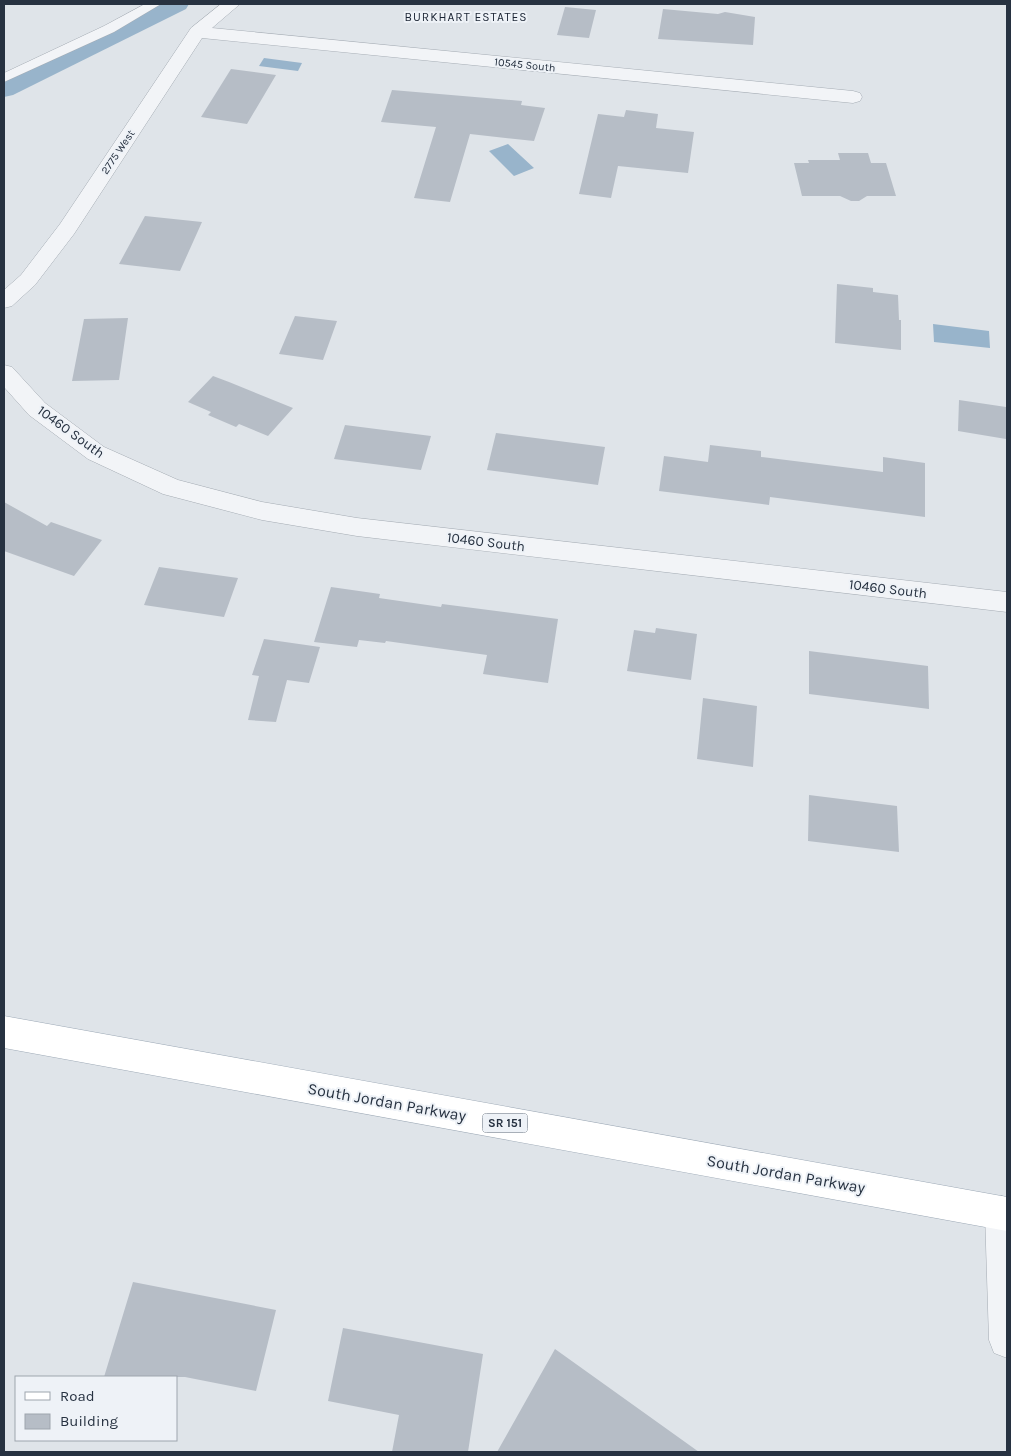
<svg xmlns="http://www.w3.org/2000/svg" width="1011" height="1456" font-family="Karla,sans-serif">
<style>
.water{fill:#98b4cb}
.lines{fill:none;stroke-linecap:round;stroke-linejoin:round}
.canal{fill:#98b4cb;fill-rule:evenodd}
.building{fill:#b6bdc6}
.lane-casing{stroke:#a4abb3;stroke-width:1}
.street-casing{stroke:#a4abb3;stroke-width:1}
.primary-casing{stroke:#9da9b6;stroke-width:1}
.lane{fill:#f2f4f7;fill-rule:evenodd}
.street{fill:#f2f4f7;fill-rule:evenodd}
.primary{fill:#fff;fill-rule:evenodd}
.labels{text-anchor:middle;dominant-baseline:central;stroke-width:4;stroke-linejoin:round;paint-order:stroke}
.far-street-label{font-size:11px;fill:#273241;stroke:#eef2f7}
.far-neighbourhood-label{font-size:12px;letter-spacing:1px;fill:#192332;stroke:#eef2f7}
.shield{fill:#eef2f7;stroke:#636c78;stroke-width:1}
.shield-label{font-size:12px;font-weight:bold;fill:#273241}
.street-label{font-size:14px;fill:#273241;stroke:#eef2f7}
.near-street-label{font-size:16px;fill:#273241;stroke:#eef2f7}
</style>
<rect width="100%" height="100%" fill="#dfe4e9"/>
<path class="water" d="M264 58 302 63 298 71 259 66Z
M508 144 534 168 514 176 489 151Z
M933 324 989 331 990 348 934 342Z"/>
<g class="lines">
<path class="canal" d="M158 4H189L186 9 13 95 4 97V79Z"/>
</g>
<path class="building" d="M565 7 596 10 589 38 557 35Z
M663 9 718 14 725 12 755 17 753 45 658 39Z
M231 69 276 75 247 124 201 117Z
M392 90 522 101 521 105 545 108 534 141 470 134 450 202 414 198 436 127 381 122Z
M626 110 658 114 656 128 694 132 688 173 618 166 611 198 579 194 598 114 624 117Z
M838 153H868L871 163H886L896 196H867L859 201H851L840 196H802L794 163H809L808 160H840Z
M145 216 202 222 180 271 119 264Z
M837 284 873 288V292L898 295 899 320H901V350L835 343Z
M295 316 337 321 323 360 279 354Z
M128 318 119 380 72 381 84 319Z
M213 376 229 382 293 408 268 436 239 424 236 427 208 415 211 412 188 402Z
M959 400 1006 407V439L958 431Z
M345 425 431 436 421 470 334 459Z
M496 433 605 447 598 485 487 470Z
M710 445 761 451V457L883 472V457L925 463V517L770 497 769 505 659 491 664 456 708 462Z
M4 502 47 526 51 522 102 540 74 576 4 551Z
M159 567 238 578 224 617 144 605Z
M331 587 380 594 379 598 441 607 442 604 558 619 548 683 483 674 487 655 386 641 385 643 359 640 357 647 314 642Z
M656 628 697 634 691 680 627 671 634 630 655 633Z
M264 639 320 647 309 683 287 680 276 722 248 720 259 676 252 675Z
M809 651 928 666 929 709 809 694Z
M703 698 757 706 753 767 697 759Z
M809 795 897 806 899 852 808 841Z
M133 1282 276 1310 256 1391 185 1377H104Z
M343 1328 483 1354 468 1452H392L399 1415 328 1401Z
M555 1349 699 1452H497Z"/>
<g class="lines">
<g class="lane-casing">
<path id="lane" d="M145 4H161L114 32 4 82V73L104 26Z"/>
</g>
<g class="street-casing">
<path id="street" d="M221 4H240L212 28 853 91 860 93 862 97 860 101 853 103 202 38 74 234 35 285 12 306 4 308V290L21 275 60 224 191 28Z
M4 365 12 367 45 403 104 447 178 480 262 502 357 518 1007 592V612L357 536 262 520 163 494 88 459 29 415 4 387Z
M1002 1196 1007 1198V1358L994 1353 989 1340 985 1213 990 1201Z"/>
</g>
<g class="primary-casing">
<path id="primary" d="M4 1016 1007 1197V1231L4 1048Z"/>
</g>
<use href="#lane" class="lane"/>
<use href="#street" class="street"/>
<use href="#primary" class="primary"/>
</g>
<g class="labels">
<g class="far-street-label">
<text transform="translate(525 65) rotate(6)">10545 South</text>
<text transform="translate(118 152) rotate(-56)">2775 West</text>
</g>
<g class="far-neighbourhood-label">
<text x="466" y="17">BURKHART ESTATES</text>
</g>
<rect class="shield" x="482.5" y="1113.5" width="45" height="19" rx="4"/>
<g class="shield-label">
<text x="505" y="1123">SR 151</text>
</g>
<g class="street-label">
<text transform="translate(71 432) rotate(36)">10460 South</text>
<text transform="translate(486 542) rotate(7)">10460 South</text>
<text transform="translate(888 589) rotate(7)">10460 South</text>
</g>
<g class="near-street-label">
<text transform="translate(387 1102) rotate(10)">South Jordan Parkway</text>
<text transform="translate(786 1174) rotate(10)">South Jordan Parkway</text>
</g>
</g>
<rect width="1011" height="1456" fill="none" stroke="#273241" stroke-width="10"/>
<rect x="15" y="1376" width="162" height="65" fill="#eef2f7" stroke="#9ea5ae"/>
<rect x="25" y="1392" width="25" height="8" fill="#ffffff" stroke="#9ea5ae"/>
<text x="60" y="1401" font-size="15" fill="#273241">Road</text>
<rect x="25" y="1414" width="25" height="15" fill="#b6bdc6" stroke="#9ea5ae"/>
<text x="60" y="1426" font-size="15" fill="#273241">Building</text>
</svg>
